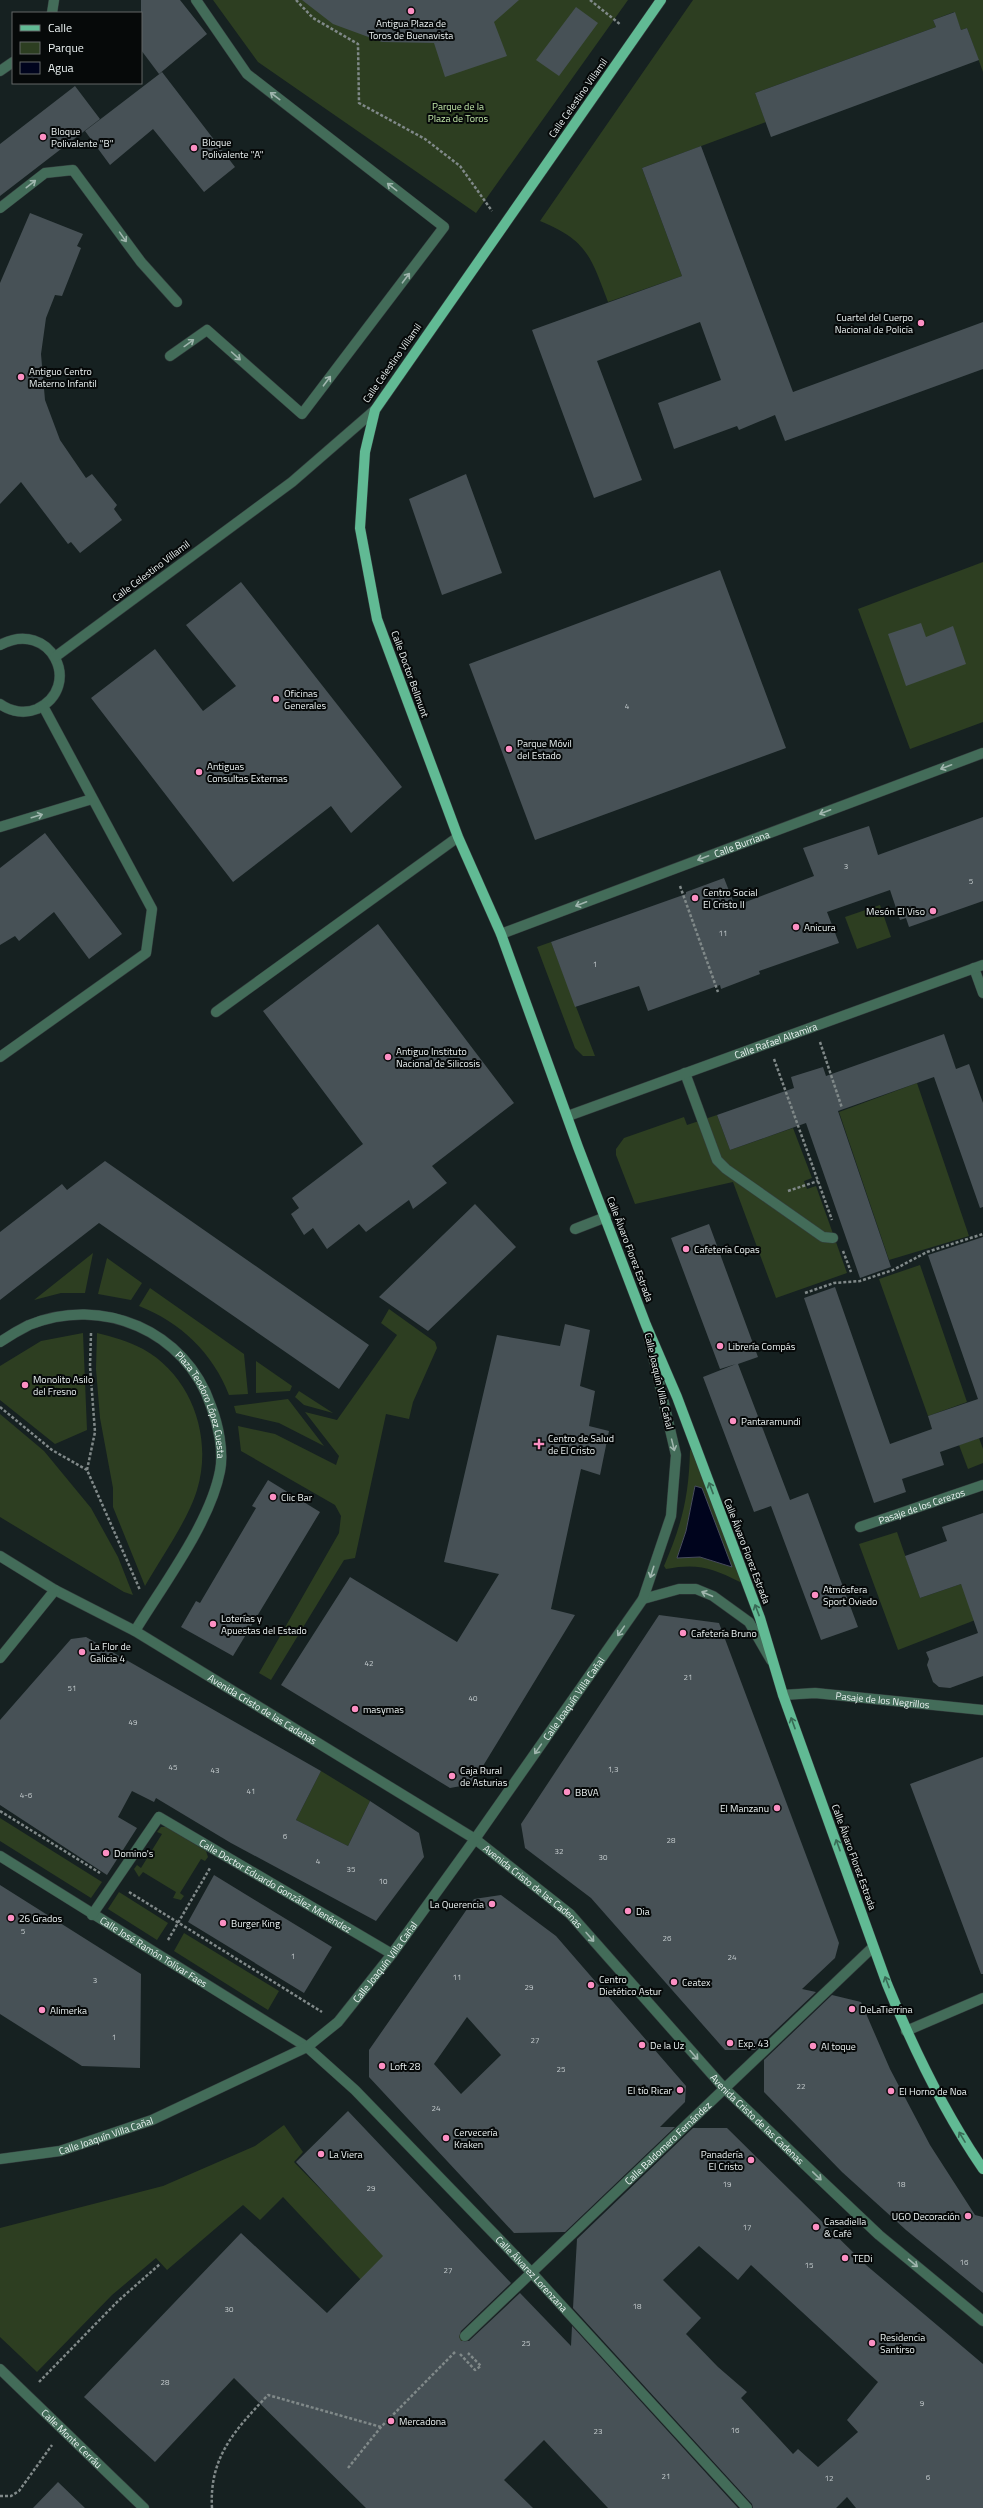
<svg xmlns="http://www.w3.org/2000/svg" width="983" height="2508" font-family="'Titillium Web',sans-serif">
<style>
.green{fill:#2d3e21;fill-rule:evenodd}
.water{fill:#00041d;stroke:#474c5d}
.building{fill:#475156;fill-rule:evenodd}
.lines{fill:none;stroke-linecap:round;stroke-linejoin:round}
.minor-casing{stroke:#343e3e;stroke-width:11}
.major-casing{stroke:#343e3e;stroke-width:11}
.path{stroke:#808989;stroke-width:2.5;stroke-dasharray:3 2;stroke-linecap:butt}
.minor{stroke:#436c59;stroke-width:10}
.major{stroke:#61ba94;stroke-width:10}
.oneway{stroke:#a0b6ae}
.oneway2{stroke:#386a55}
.poi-dot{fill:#fc8fc3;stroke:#060909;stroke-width:1.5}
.labels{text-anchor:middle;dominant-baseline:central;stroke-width:4;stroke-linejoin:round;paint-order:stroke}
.number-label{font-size:8px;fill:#c3cacc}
.poi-label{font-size:10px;fill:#ecf3f3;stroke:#060909;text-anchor:start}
.street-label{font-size:10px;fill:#ecf3f3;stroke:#060909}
.park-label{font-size:10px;fill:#c1e7a8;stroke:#060909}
</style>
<rect width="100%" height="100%" fill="#162121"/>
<path class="green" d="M213 0H628L476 213 258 62Z
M693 0H983V72L967 28 961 30 954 12 933 20 936 27 755 93 766 122 642 168 682 276 608 302C591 257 587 240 540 221Z
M983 562V722L910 749 858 609Z
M880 905 891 937 857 949 845 917Z
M551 942 595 1056H583L575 1048 537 947Z
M917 1083 969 1236 889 1260 839 1112Z
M717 1115 730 1150 793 1128 812 1178 804 1181 807 1189 816 1186 847 1273 776 1298 733 1182 635 1204 616 1155V1149L624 1138 684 1117 687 1125Z
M93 1253 85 1293H61L34 1300Z
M107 1258 142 1283 131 1300 98 1294Z
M920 1265 967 1402 928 1416 879 1279Z
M150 1288 244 1354 248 1394 229 1395C213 1353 180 1322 139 1306Z
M389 1309 435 1342 437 1348 413 1402 409 1419 386 1414 355 1558 344 1560 271 1680 259 1673 339 1533 341 1516 335 1505 241 1451 238 1426 275 1434 336 1465 339 1456 305 1412 337 1420 397 1335 381 1323Z
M83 1333 87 1430 55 1444 0 1400V1366L41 1341Z
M97 1333C113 1337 128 1341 143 1349 192 1376 213 1438 197 1490 188 1520 161 1558 145 1586L113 1507V1488L100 1418 96 1369Z
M256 1361 292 1386 290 1391 256 1393Z
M299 1391 333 1413 304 1405 295 1397Z
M288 1399 324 1446 279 1423 236 1413 234 1406Z
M0 1414 44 1451 91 1508 118 1557 133 1595 124 1592 0 1517Z
M979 1438 983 1449V1463L968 1469 959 1445Z
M693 1449 743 1580 740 1582C712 1568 698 1563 666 1569L664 1566C682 1524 689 1496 690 1450ZM695 1487 702 1488 731 1567 700 1557 677 1558 686 1531Z
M897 1532 920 1598 961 1584 983 1617 898 1650 859 1544Z
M321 1771 370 1801 348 1846 296 1820Z
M0 1818 102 1882 91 1898 0 1841Z
M161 1827H166L206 1851 208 1857 205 1861 201 1859 180 1893 184 1896 181 1900 173 1898 176 1892 143 1872 139 1877 134 1869 137 1865 141 1868 162 1834 157 1832Z
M119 1892 168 1923 157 1940 108 1909Z
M184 1933 279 1991 268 2010 174 1951Z
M284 2125 303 2152 294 2162 477 2350 534 2450 360 2279 283 2197 260 2220 243 2205 167 2270 156 2258 112 2295 37 2372 0 2337V2228L163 2186 255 2146Z"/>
<path class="water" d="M695 1486 702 1488 732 1567 700 1557 677 1558 686 1531Z"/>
<path class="building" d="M141 0H180L207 34 159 74 141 50Z
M302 0H519L494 22 507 56 445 77 434 43 382 42 333 24Z
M576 7 598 23 559 76 536 60Z
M955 12 961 30 967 28 979 60 771 137 755 93 936 27 933 20Z
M162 72 235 167 204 192 153 129 110 165 85 131Z
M75 86 100 119 0 196V144Z
M701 146 793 392 983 322V369L785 441 775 415 739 430 737 426 674 449 658 403 721 380 700 322 597 361 642 480 594 498 532 330 682 276 642 168Z
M30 213 83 234 77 246 81 248 62 296 55 295 46 318 41 354 45 400 60 440 86 478 92 474 117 505 114 509 122 520 80 553 71 542 68 544 21 482 0 504V283Z
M466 474 502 573 442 595 409 499Z
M720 570 786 748 535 840 469 664Z
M241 582 402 787 351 833 331 806 233 882 91 698 155 649 203 711 236 686 186 625Z
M921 623 926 637 953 626 966 664 906 686 888 634Z
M983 817V901L909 927 906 918 900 920 890 890 827 912 839 943 759 971 760 974 721 989 720 985 648 1011 639 986 575 1007 551 942 686 894V892L724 878 735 906 814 876 803 848 869 826 878 855Z
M45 833 122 934 89 959 54 912 19 941 15 936 0 945V868Z
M378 924 514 1103 432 1166 447 1183 413 1209 409 1200 366 1232 359 1224 327 1249 313 1228 304 1235 291 1214 299 1208 292 1198 363 1144 263 1011Z
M944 1034 956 1069 969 1064 983 1103V1207L980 1208 934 1077 838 1111 891 1267 860 1278 806 1123 730 1150 717 1115 794 1088 791 1077 823 1067 826 1076Z
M105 1161 369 1345 339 1389 99 1223 0 1300V1232L62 1184 67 1190Z
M475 1204 516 1247 428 1331 379 1297Z
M709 1224 758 1357 738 1364 790 1500 808 1493 858 1627 821 1640 771 1506 754 1512 703 1377 736 1364 720 1369 671 1238Z
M983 1237V1437L940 1452 944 1465 902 1479 906 1492 874 1503 804 1298 835 1287 890 1444 932 1429 928 1416 978 1399 928 1255Z
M565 1324 590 1330 580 1386 595 1391 589 1426 609 1431 600 1475 581 1469 551 1609 575 1615 472 1784 450 1788 281 1685 350 1577 457 1642 499 1574 444 1562 497 1335 560 1346Z
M268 1480 320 1512 233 1656 181 1627 196 1601 200 1603 256 1508 252 1506Z
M983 1513V1676L950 1688 939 1687 933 1682 927 1665 929 1659 926 1652 978 1633 961 1584 920 1598 905 1556 947 1541 942 1527Z
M659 1615 719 1623 839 1943 835 1958 802 1989 816 1992 755 2050H725L591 1898 525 1848 521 1824Z
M86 1637 321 1771 296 1820 348 1846 370 1801 419 1833 424 1857 376 1921 231 1843 156 1798 154 1802 132 1791 118 1817 137 1828 107 1875 0 1805V1720L71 1639Z
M983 1757V1974H981L910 1784Z
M214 1875 332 1947 304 1993 188 1922Z
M0 1885 141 1974 140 2068 82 2066 0 2014Z
M501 1895 556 1936 686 2086 685 2102 660 2127H675L565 2232 514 2233 369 2077V2050L474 1899ZM467 2017 501 2055 461 2094 434 2064Z
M832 1995 861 2002 890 2069 930 2145 975 2215 983 2217V2293L906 2230 842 2172 764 2092V2060Z
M348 2111 511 2283 461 2331 459 2337 461 2341H469L520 2293 571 2346 572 2326 738 2508H608L544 2440 504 2480 533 2508H366L234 2378 155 2462 84 2397 241 2233 327 2313 383 2256 296 2162Z
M693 2128H727L866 2265 983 2364V2508H856L847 2497 836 2508H753L752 2504 573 2308 577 2239ZM699 2246 738 2280 751 2265 878 2382 847 2420 858 2432 818 2467 798 2449 793 2454 741 2398 747 2392 718 2367 686 2334 701 2318 663 2280Z
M58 2482 85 2508H33Z"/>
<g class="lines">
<g class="minor-casing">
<g id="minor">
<path d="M52 13 54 0"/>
<path d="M0 71 13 62"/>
<path d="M0 208 45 173 73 170 141 262 177 302"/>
<path d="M170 356 207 330 302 414 444 227 247 74 196 0"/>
<path d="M0 645C51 618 84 687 37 709 25 714 11 712 0 704"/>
<path d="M55 657 292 482 375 410"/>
<path d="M0 827 92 799"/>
<path id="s1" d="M501 934 983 753"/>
<path d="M974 968 983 993"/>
<path d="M216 1012 458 837"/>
<path d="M0 1057 146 953 152 909 43 706"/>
<path d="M685 1073 717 1160 726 1169 823 1237 833 1238"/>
<path id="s2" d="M568 1116 983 965"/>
<path d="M575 1229 606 1217"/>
<path id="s3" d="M0 1342C9 1336 19 1330 29 1325 102 1295 186 1331 211 1406 218 1424 224 1451 220 1471 210 1523 163 1585 135 1631"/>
<path id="s4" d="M860 1527 983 1485"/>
<path id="s5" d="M0 1556 55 1590 135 1631 475 1839 570 1914 724 2088 879 2235 983 2321"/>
<path d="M643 1599 679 1589H696L713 1596 749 1622 771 1660"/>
<path d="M0 1658 55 1590"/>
<path id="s6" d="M783 1695 815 1693 983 1710"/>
<path id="s7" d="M0 1856 307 2047 355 2090 531 2272 747 2508"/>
<path id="s8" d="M92 1915 159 1817 392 1954"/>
<path d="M906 2031 983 1998"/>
<path id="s9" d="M0 2159 60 2151 152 2120 307 2047 338 2022 392 1954 475 1839 643 1599 671 1516 676 1455 649 1339"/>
<path id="s10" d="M465 2336 873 1947"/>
<path id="s11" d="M0 2369 144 2508"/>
</g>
</g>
<g class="major-casing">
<path id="major" d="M661 0 375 410 365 452 360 528 377 619 458 837 501 934 578 1147 646 1325 677 1397 760 1618 783 1695 887 1984C913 2048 944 2112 983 2169"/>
</g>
<path class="path" d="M296 0 313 18 358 44 359 103 425 139 460 166 492 211
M590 0 621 25
M680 886 718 992
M820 1042 842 1108
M774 1059 832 1220
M788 1191 818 1181
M843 1251 851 1272
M805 1293 834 1283 860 1281 893 1270 927 1252 983 1234
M91 1333 90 1366 95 1432 87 1470 140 1590
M0 1407 52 1450 87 1470
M0 1811 100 1873
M129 1892 322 2012
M168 1940 210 1868
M460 2354 475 2370 481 2366 468 2353
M39 2382 118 2301 160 2264
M348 2468 381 2427 456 2351
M0 2496H11L19 2491 52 2445
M212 2508C209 2457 235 2430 268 2395L381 2427"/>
<use href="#minor" class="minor"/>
<use href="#major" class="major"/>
</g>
<defs><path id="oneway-shaft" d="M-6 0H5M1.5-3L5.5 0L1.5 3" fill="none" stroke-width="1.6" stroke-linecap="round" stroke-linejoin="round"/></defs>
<g class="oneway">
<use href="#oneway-shaft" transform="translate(275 96) rotate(-143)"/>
<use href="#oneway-shaft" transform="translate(31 184) rotate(-38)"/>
<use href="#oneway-shaft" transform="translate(392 187) rotate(-142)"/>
<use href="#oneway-shaft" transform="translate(123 237) rotate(55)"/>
<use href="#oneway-shaft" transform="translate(406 278) rotate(-53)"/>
<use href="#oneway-shaft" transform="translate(189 343) rotate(-36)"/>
<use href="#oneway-shaft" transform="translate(236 356) rotate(42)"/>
<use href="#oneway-shaft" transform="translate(327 381) rotate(-53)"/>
<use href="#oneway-shaft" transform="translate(946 767) rotate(159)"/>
<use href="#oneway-shaft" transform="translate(825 812) rotate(159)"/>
<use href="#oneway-shaft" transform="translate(37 816) rotate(-17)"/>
<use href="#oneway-shaft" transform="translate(703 858) rotate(159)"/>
<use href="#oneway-shaft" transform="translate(581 904) rotate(159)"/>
<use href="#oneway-shaft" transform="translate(673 1445) rotate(76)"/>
<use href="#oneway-shaft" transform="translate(652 1572) rotate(108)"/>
<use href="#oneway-shaft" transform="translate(707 1594) rotate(-157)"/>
<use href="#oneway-shaft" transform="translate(621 1631) rotate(125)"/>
<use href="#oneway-shaft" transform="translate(538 1749) rotate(125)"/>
<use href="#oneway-shaft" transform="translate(590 1937) rotate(49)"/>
<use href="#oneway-shaft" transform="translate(694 2055) rotate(48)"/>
<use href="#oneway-shaft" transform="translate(817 2176) rotate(44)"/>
<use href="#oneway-shaft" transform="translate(913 2263) rotate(40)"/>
</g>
<g class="oneway2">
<use href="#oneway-shaft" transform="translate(711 1488) rotate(-111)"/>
<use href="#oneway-shaft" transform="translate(757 1610) rotate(-111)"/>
<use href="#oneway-shaft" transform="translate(793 1723) rotate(-110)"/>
<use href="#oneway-shaft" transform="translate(838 1845) rotate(-110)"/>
<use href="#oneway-shaft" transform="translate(887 1982) rotate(-111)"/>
<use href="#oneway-shaft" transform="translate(962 2137) rotate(-121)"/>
</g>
<g class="poi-dot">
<circle cx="411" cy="11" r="4"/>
<circle cx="43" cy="137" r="4"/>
<circle cx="194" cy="148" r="4"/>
<circle cx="921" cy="323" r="4"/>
<circle cx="21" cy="377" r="4"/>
<circle cx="276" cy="699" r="4"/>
<circle cx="509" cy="749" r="4"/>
<circle cx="199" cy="772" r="4"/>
<circle cx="695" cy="898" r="4"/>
<circle cx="933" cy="911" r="4"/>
<circle cx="796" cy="927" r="4"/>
<circle cx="388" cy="1057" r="4"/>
<circle cx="686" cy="1249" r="4"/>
<circle cx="720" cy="1346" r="4"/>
<circle cx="25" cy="1385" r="4"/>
<circle cx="733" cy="1421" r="4"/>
<path d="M537 1438h4v4h4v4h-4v4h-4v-4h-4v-4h4z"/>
<circle cx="273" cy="1497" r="4"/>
<circle cx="815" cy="1595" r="4"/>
<circle cx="213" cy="1624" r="4"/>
<circle cx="683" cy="1633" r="4"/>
<circle cx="82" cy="1652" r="4"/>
<circle cx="355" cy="1709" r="4"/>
<circle cx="452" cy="1776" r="4"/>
<circle cx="567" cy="1792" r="4"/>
<circle cx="777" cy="1808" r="4"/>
<circle cx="106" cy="1853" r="4"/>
<circle cx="492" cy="1904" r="4"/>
<circle cx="628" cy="1911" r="4"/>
<circle cx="11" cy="1918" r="4"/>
<circle cx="223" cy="1923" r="4"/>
<circle cx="674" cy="1982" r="4"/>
<circle cx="591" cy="1985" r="4"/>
<circle cx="852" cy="2009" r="4"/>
<circle cx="42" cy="2010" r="4"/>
<circle cx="730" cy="2043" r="4"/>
<circle cx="642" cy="2045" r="4"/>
<circle cx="813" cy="2046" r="4"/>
<circle cx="382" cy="2066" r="4"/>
<circle cx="680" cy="2090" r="4"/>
<circle cx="891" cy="2091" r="4"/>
<circle cx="446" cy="2138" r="4"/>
<circle cx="321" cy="2154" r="4"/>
<circle cx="751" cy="2160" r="4"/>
<circle cx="968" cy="2216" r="4"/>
<circle cx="816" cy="2227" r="4"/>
<circle cx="845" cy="2258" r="4"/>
<circle cx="872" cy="2343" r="4"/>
<circle cx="391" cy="2421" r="4"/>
</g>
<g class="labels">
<g class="number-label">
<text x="627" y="706">4</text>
<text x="846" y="866">3</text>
<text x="971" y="881">5</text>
<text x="723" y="933">11</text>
<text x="595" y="964">1</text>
<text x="369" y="1663">42</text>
<text x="688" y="1677">21</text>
<text x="72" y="1688">51</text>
<text x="473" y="1698">40</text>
<text x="133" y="1722">49</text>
<text x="173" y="1767">45</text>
<text x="613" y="1769">1,3</text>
<text x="215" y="1770">43</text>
<text x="251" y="1791">41</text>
<text x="26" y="1795">4-6</text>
<text x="285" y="1836">6</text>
<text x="671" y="1840">28</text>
<text x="559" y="1851">32</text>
<text x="603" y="1857">30</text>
<text x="318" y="1861">4</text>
<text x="351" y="1869">35</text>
<text x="383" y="1881">10</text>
<text x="23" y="1931">5</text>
<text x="667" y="1938">26</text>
<text x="293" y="1956">1</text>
<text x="732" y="1957">24</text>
<text x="457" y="1977">11</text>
<text x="95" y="1980">3</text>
<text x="529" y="1987">29</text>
<text x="114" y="2037">1</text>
<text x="535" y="2040">27</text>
<text x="561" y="2069">25</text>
<text x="801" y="2086">22</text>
<text x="436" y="2108">24</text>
<text x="727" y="2184">19</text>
<text x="901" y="2184">18</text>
<text x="371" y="2188">29</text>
<text x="747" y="2227">17</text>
<text x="964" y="2262">16</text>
<text x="809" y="2265">15</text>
<text x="448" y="2270">27</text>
<text x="637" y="2306">18</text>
<text x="229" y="2309">30</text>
<text x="526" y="2343">25</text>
<text x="165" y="2382">28</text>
<text x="922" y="2403">9</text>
<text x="735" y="2430">16</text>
<text x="598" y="2431">23</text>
<text x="666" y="2476">21</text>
<text x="928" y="2477">6</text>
<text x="829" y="2478">12</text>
</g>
<g class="poi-label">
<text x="411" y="23" text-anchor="middle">Antigua Plaza de<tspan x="411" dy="12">Toros de Buenavista</tspan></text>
<text x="51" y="131">Bloque<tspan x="51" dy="12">Polivalente "B"</tspan></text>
<text x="202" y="142">Bloque<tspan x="202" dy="12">Polivalente "A"</tspan></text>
<text x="913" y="317" text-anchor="end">Cuartel del Cuerpo<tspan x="913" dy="12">Nacional de Policía</tspan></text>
<text x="29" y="371">Antiguo Centro<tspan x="29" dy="12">Materno Infantil</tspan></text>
<text x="284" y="693">Oficinas<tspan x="284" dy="12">Generales</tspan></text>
<text x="517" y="743">Parque Móvil<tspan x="517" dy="12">del Estado</tspan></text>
<text x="207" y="766">Antiguas<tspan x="207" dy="12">Consultas Externas</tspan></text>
<text x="703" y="892">Centro Social<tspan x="703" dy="12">El Cristo II</tspan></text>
<text x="925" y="911" text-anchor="end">Mesón El Viso</text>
<text x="804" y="927">Anicura</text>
<text x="396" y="1051">Antiguo Instituto<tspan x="396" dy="12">Nacional de Silicosis</tspan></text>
<text x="694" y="1249">Cafetería Copas</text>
<text x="728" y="1346">Librería Compás</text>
<text x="33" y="1379">Monolito Asilo<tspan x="33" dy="12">del Fresno</tspan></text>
<text x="741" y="1421">Pantaramundi</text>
<text x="548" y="1438">Centro de Salud<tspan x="548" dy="12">de El Cristo</tspan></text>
<text x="281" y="1497">Clic Bar</text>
<text x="823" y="1589">Atmósfera<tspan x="823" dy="12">Sport Oviedo</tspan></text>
<text x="221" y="1618">Loterías y<tspan x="221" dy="12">Apuestas del Estado</tspan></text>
<text x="691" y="1633">Cafetería Bruno</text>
<text x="90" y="1646">La Flor de<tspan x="90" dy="12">Galicia 4</tspan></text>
<text x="363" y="1709">masymas</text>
<text x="460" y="1770">Caja Rural<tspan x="460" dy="12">de Asturias</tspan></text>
<text x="575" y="1792">BBVA</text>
<text x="769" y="1808" text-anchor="end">El Manzanu</text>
<text x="114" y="1853">Domino's</text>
<text x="484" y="1904" text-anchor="end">La Querencia</text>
<text x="636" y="1911">Dia</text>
<text x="19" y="1918">26 Grados</text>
<text x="231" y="1923">Burger King</text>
<text x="599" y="1979">Centro<tspan x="599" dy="12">Dietético Astur</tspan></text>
<text x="682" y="1982">Ceatex</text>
<text x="860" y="2009">DeLaTierrina</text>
<text x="50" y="2010">Alimerka</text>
<text x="738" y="2043">Exp. 43</text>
<text x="650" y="2045">De la Uz</text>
<text x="821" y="2046">Al toque</text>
<text x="390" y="2066">Loft 28</text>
<text x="672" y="2090" text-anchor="end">El tío Ricar</text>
<text x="899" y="2091">El Horno de Noa</text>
<text x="454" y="2132">Cervecería<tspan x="454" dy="12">Kraken</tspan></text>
<text x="329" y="2154">La Viera</text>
<text x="743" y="2154" text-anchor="end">Panadería<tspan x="743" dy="12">El Cristo</tspan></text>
<text x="960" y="2216" text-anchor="end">UGO Decoración</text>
<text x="824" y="2221">Casadiella<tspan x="824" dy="12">&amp; Café</tspan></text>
<text x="853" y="2258">TEDi</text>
<text x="880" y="2337">Residencia<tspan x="880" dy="12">Santirso</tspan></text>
<text x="399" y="2421">Mercadona</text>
</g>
<g class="street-label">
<text transform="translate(578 98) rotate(-55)">Calle Celestino Villamil</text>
<text transform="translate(392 363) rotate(-55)">Calle Celestino Villamil</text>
<text transform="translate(151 571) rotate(-37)">Calle Celestino Villamil</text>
<text transform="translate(410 674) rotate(70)">Calle Doctor Bellmunt</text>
<text stroke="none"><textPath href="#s1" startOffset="257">Calle Burriana</textPath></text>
<text stroke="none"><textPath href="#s2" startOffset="221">Calle Rafael Altamira</textPath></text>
<text transform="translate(630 1249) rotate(69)">Calle Álvaro Florez Estrada</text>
<text transform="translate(659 1381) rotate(77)">Calle Joaquín Villa Cañal</text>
<text stroke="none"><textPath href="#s3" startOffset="252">Plaza Teodoro López Cuesta</textPath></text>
<text stroke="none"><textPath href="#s4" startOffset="65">Pasaje de los Cerezos</textPath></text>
<text transform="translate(747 1551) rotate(69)">Calle Álvaro Florez Estrada</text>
<text stroke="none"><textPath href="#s9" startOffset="769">Calle Joaquín Villa Cañal</textPath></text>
<text stroke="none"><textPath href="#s6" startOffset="100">Pasaje de los Negrillos</textPath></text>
<text stroke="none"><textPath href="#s5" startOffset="304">Avenida Cristo de las Cadenas</textPath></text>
<text transform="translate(854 1857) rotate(70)">Calle Álvaro Florez Estrada</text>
<text stroke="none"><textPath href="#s8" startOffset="254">Calle Doctor Eduardo González Menéndez</textPath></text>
<text stroke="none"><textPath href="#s5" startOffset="628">Avenida Cristo de las Cadenas</textPath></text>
<text stroke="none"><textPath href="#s7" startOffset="181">Calle José Ramón Tolívar Faes</textPath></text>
<text stroke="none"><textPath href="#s9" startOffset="445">Calle Joaquín Villa Cañal</textPath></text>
<text stroke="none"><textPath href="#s5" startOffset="952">Avenida Cristo de las Cadenas</textPath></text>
<text stroke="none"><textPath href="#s9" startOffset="109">Calle Joaquín Villa Cañal</textPath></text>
<text stroke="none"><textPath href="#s10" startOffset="280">Calle Baldomero Fernández</textPath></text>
<text stroke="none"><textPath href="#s7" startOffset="681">Calle Álvarez Lorenzana</textPath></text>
<text stroke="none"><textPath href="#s11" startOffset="100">Calle Monte Cerráu</textPath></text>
</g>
<g class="park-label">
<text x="458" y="106">Parque de la<tspan x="458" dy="12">Plaza de Toros</tspan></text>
</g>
</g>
<rect x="12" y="12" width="130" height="72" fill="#060909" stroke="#626767"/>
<rect x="20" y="25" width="20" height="6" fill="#61ba94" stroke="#626767"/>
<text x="48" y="32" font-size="12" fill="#ecf3f3">Calle</text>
<rect x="20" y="42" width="20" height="12" fill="#2d3e21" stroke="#626767"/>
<text x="48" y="52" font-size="12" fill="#ecf3f3">Parque</text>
<rect x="20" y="62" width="20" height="12" fill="#00041d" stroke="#626767"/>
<text x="48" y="72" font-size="12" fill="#ecf3f3">Agua</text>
</svg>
